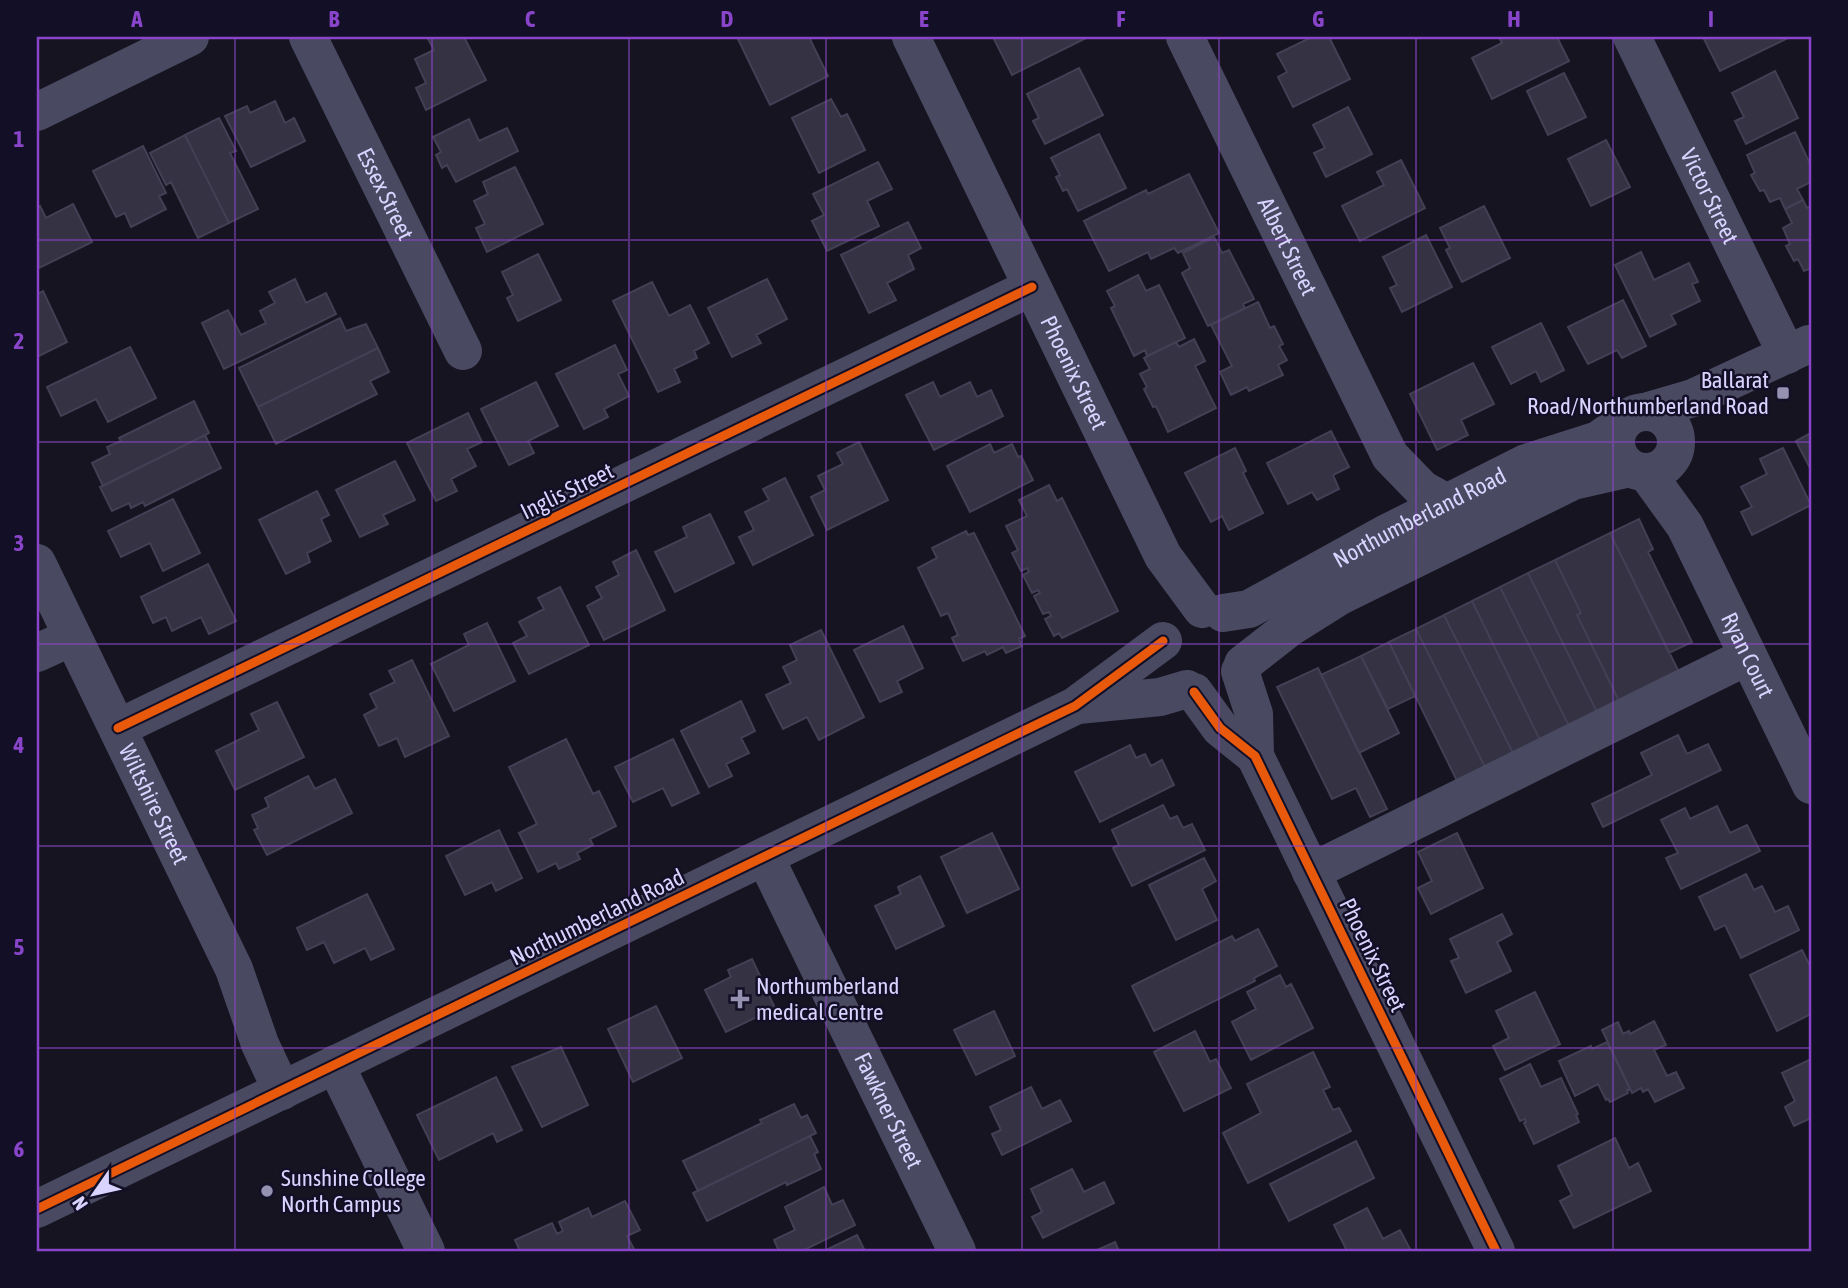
<svg xmlns="http://www.w3.org/2000/svg" width="1848" height="1288" font-family="'Asap Condensed',sans-serif">
<style>
.building{fill:#343243;stroke:#433f54;stroke-width:2}
.lines{fill:none;stroke-linecap:round;stroke-linejoin:round}
.minor{stroke:#4a4962;stroke-width:38}
.cycleway-casing{stroke:#130f26;stroke-width:13}
.cycleway{stroke:#e8590c;stroke-width:9}
.grid{fill:none;stroke:#8945c9;stroke-width:2;stroke-opacity:0.55}
.poi-dot{fill:#9591b1;stroke:#130f26;stroke-width:2.5}
.labels{text-anchor:middle;dominant-baseline:central;stroke-width:5;stroke-linejoin:round;paint-order:stroke}
.street-label{font-size:23px;fill:#d9d4ff;stroke:#130f26}
.poi-label{font-size:23px;fill:#d9d4ff;stroke:#130f26;text-anchor:start}
.neatline{fill:none;stroke:#8945c9;stroke-width:2.5}
.grid-label{font-size:23px;text-anchor:middle;font-weight:bold;fill:#8945c9}
</style>
<rect width="100%" height="100%" fill="#161421"/>
<path class="building" d="M427 37H464L486 80 426 110 416 88 426 83 415 59 434 50Z
M737 37H809L828 76 770 105Z
M999 37H1088L1012 75 994 39Z
M1312 37H1329L1350 79 1293 107 1278 77 1287 72 1277 54Z
M1499 37H1557L1569 61 1492 99 1472 58 1502 43Z
M1703 37H1790L1720 71Z
M1079 68 1103 115 1045 144 1033 121 1039 118 1027 94Z
M1775 71 1798 118 1746 144 1735 121 1744 117 1732 93Z
M1564 73 1586 117 1548 135 1527 91Z
M831 99 841 117 847 114 865 150 819 173 792 118Z
M275 101 285 123 294 118 305 141 251 167 225 116 247 106 250 113Z
M1348 107 1372 154 1326 177 1314 153 1325 148 1313 125Z
M219 118 236 151 230 153 258 209 229 223 185 135Z
M469 119 479 141 507 128 518 151 456 182 447 165 442 168 436 155 441 152 433 137Z
M1795 132 1811 166V182L1797 189 1803 200 1785 209 1780 198 1770 202 1764 190 1760 191 1751 175 1755 173 1747 155Z
M1099 134 1126 188 1078 211 1067 189 1063 191 1056 177 1060 175 1051 158Z
M185 135 229 223 198 238 171 182 166 185 150 153Z
M1606 140 1630 187 1591 206 1568 159Z
M143 146 166 193 159 196 166 209 131 227 125 213 116 217 93 171Z
M1401 160 1425 208 1360 241 1342 206 1384 185 1377 172Z
M878 162 892 189 867 201 879 226 827 251 812 221 824 215 813 194Z
M515 167 543 224 487 252 476 228 485 224 474 201 488 194 483 182Z
M1189 174 1219 233 1178 253 1174 248 1151 259 1148 252 1109 271 1084 221 1146 190 1148 194Z
M1803 200 1807 208 1811 206V268L1804 271 1798 259 1794 261 1786 246 1790 244 1783 228 1792 223 1785 209Z
M73 204 92 242 39 268 37 208 40 206 46 218Z
M1484 206 1510 258 1462 282 1446 250 1450 248 1440 228Z
M908 222 921 248 908 255 914 269 887 283 896 300 869 313 841 255Z
M1426 235 1452 287 1402 312 1390 288 1397 285 1383 257Z
M1214 237 1222 253 1229 250 1254 299 1243 304 1245 308 1208 326 1182 273 1190 268 1183 253Z
M1641 252 1654 280 1689 263 1698 282 1692 284 1700 301 1671 315 1676 324 1650 337 1615 265Z
M538 254 561 300 518 321 507 298 513 295 502 272Z
M1138 275 1146 291 1159 285 1185 338 1147 356 1145 350 1134 356 1111 308 1115 306 1107 291Z
M295 279 306 303 326 293 336 314 224 369 202 323 228 310 241 335 266 323 260 311 275 303 269 292Z
M767 279 787 319 756 335 761 343 732 357 708 308Z
M652 282 669 316 690 305 709 343 694 351 697 358 674 369 680 382 658 392 613 301Z
M43 291 67 342 37 357V294Z
M1623 300 1646 346 1622 358 1617 350 1588 364 1568 327Z
M1258 302 1270 328 1274 326 1283 344 1279 346 1287 360 1278 365 1283 375 1249 391 1247 387 1231 395 1220 372 1232 366 1211 325Z
M340 318 346 331 366 324 378 348 258 407 239 368Z
M1541 323 1564 370 1541 382 1536 371 1511 384 1492 347Z
M1194 339 1205 361 1195 366 1216 408 1168 432 1156 406 1153 407 1144 389 1147 387 1140 374 1150 369 1144 358 1176 342 1179 347Z
M615 345 627 370 618 374 629 396 604 409 608 417 584 429 556 374Z
M130 347 156 398 108 422 96 399 61 416 47 387Z
M378 348 389 372 370 381 377 394 276 444 258 407Z
M1473 363 1494 404 1461 420 1468 435 1437 450 1410 394Z
M536 382 558 426 528 441 534 453 509 465 481 409Z
M933 382 940 397 970 382 977 397 991 390 1003 416 934 450 906 395Z
M194 401 209 433 103 486 92 463 110 454 107 447 121 441 119 438Z
M468 413 482 442 467 449 476 466 451 479 457 491 436 501 407 443Z
M1331 431 1349 467 1333 475 1339 489 1317 500 1312 492 1288 504 1267 463Z
M1811 433V470L1796 441Z
M205 435 221 468 145 506 143 502 131 508 129 503 112 511 100 487Z
M859 442 888 500 827 530 811 497 825 490 818 476 843 464 837 453Z
M990 444 994 453 1012 444 1018 457 1021 456 1033 480 970 512 947 466Z
M1235 448 1246 471 1243 473 1263 513 1229 530 1222 516 1211 522 1185 473Z
M1783 448 1811 505 1752 535 1741 512 1752 507 1741 487 1767 474 1760 459Z
M395 461 415 500 383 515 388 524 360 537 336 490Z
M785 478 813 535 753 565 739 537 754 530 745 512 769 500 763 489Z
M1049 485 1057 501 1062 498 1118 611 1062 638 1059 633 1054 636 1045 619 1051 616 1049 612 1043 614 1034 596 1040 593 1038 590 1032 593 1023 575 1029 572 1027 568 1021 571 1012 553 1018 550 1006 526 1027 516 1019 500Z
M317 491 329 515 321 519 331 541 307 553 310 562 286 574 259 520Z
M173 499 200 553 163 571 150 543 121 557 108 531Z
M710 514 734 563 675 592 655 552 687 537 683 527Z
M1639 519 1653 549 1648 552 1692 642 1669 653 1610 533Z
M966 531 968 535 974 533 1025 636 1019 639 1022 646 1006 653 1003 647 987 655 985 651 963 661 952 638 958 635 948 613 941 616 918 568 937 558 932 548Z
M1610 533 1679 672 1619 701 1577 615 1581 613 1555 560Z
M636 550 665 610 604 640 587 606 602 598 596 587 619 575 613 562Z
M1555 560 1581 613 1577 615 1619 701 1597 712 1528 573Z
M208 564 236 621 209 634 201 617 172 631 166 617 153 623 141 597Z
M1528 573 1597 712 1569 726 1500 587Z
M560 587 589 645 529 674 513 643 527 636 519 622 544 609 538 598Z
M1500 587 1569 726 1540 740 1472 601Z
M1472 601 1540 740 1513 753 1444 615Z
M1444 615 1513 753 1485 767 1416 629Z
M487 623 515 681 454 711 431 664 469 645 464 634Z
M903 626 923 668 897 681 902 692 880 702 854 650Z
M1416 629 1485 767 1457 781 1389 642Z
M821 630 864 717 819 740 807 717 783 729 766 695 791 683 783 667 797 660 790 645Z
M1389 642 1415 696 1388 709 1361 656Z
M1361 656 1399 733 1359 753 1321 675Z
M412 660 449 736 405 757 397 738 379 746 364 715 377 708 370 694 395 682 389 671Z
M1318 668 1387 809 1370 817 1356 788 1332 799 1277 687Z
M741 701 755 731 741 738 749 753 726 764 732 776 709 787 681 731Z
M277 702 304 757 235 790 216 751 259 730 251 714Z
M1678 735 1687 754 1708 744 1721 770 1603 827 1592 804 1652 775 1641 753Z
M566 739 593 794 599 791 616 826 590 839 593 845 577 853 580 859 559 869 556 863 538 872 519 833 537 824 509 767Z
M673 739 699 793 672 806 663 788 633 802 615 767Z
M1130 745 1136 758 1145 754 1151 766 1162 760 1174 785 1100 822 1075 772Z
M308 776 315 789 335 779 352 813 267 855 254 830 258 828 252 815 269 807 265 798Z
M1163 805 1170 819 1177 816 1183 828 1192 824 1205 850 1132 886 1113 848 1119 845 1112 830Z
M1717 806 1730 833 1747 825 1760 851 1681 889 1666 858 1678 853 1661 820 1685 808 1690 819Z
M499 830 522 878 496 891 492 882 465 895 446 856Z
M992 833 1019 889 967 913 941 857Z
M1457 833 1483 888 1431 914 1418 888 1432 881 1418 852Z
M1204 858 1216 881 1202 889 1217 920 1176 940 1149 885Z
M1746 874 1754 890 1762 886 1775 912 1788 906 1799 930 1741 958 1725 925 1715 930 1699 897Z
M920 876 944 926 896 949 875 906 901 894 898 887Z
M367 894 394 949 371 960 365 948 334 963 324 942 307 950 297 928Z
M1502 914 1512 934 1497 942 1511 971 1466 993 1451 961 1459 958 1450 939Z
M1258 929 1277 966 1254 978 1255 981 1154 1031 1132 986 1232 936 1235 941Z
M1802 950 1811 968V1014L1777 1031 1750 975Z
M752 959 775 1008 726 1032 705 990 731 977 728 970Z
M1280 975 1286 987 1291 984 1313 1028 1251 1060 1232 1022 1256 1009 1247 992Z
M1535 992 1560 1044 1505 1070 1493 1046 1509 1038 1496 1011Z
M656 1006 682 1058 633 1082 608 1029Z
M994 1011 1015 1056 976 1075 954 1030Z
M1654 1021 1666 1045 1654 1050 1667 1076 1676 1072 1684 1088 1655 1102 1648 1089 1643 1092 1641 1088 1632 1093 1602 1030 1618 1022 1623 1034 1629 1031 1630 1034Z
M1195 1031 1210 1062 1216 1059 1231 1088 1184 1111 1154 1052Z
M1607 1042 1630 1089 1627 1090 1628 1093 1610 1102 1608 1099 1606 1100 1598 1084 1575 1096 1559 1061 1591 1046 1592 1049Z
M561 1047 588 1105 542 1127 512 1067Z
M1313 1052 1330 1087 1323 1090 1333 1110 1339 1108 1351 1131 1248 1183 1223 1133 1261 1113 1247 1084Z
M1811 1059V1118L1794 1126 1785 1107 1795 1101 1782 1073Z
M1530 1064 1541 1087 1561 1078 1578 1114 1576 1115 1579 1122 1534 1144 1524 1123 1526 1122 1525 1119 1520 1121 1500 1079Z
M496 1077 522 1130 497 1142 493 1133 439 1160 417 1115Z
M1031 1087 1042 1109 1060 1100 1071 1121 1002 1155 992 1134 1001 1130 990 1107Z
M794 1104 801 1118 807 1115 816 1133 698 1191 683 1161 762 1123 760 1120Z
M810 1136 818 1152 814 1154 821 1169 787 1185 786 1182 707 1221 693 1193Z
M1615 1138 1629 1168 1638 1163 1651 1191 1574 1228 1560 1201 1572 1195 1558 1166Z
M1356 1141 1374 1178 1289 1221 1270 1184Z
M1072 1169 1084 1192 1104 1182 1114 1203 1043 1238 1032 1217 1042 1212 1031 1189Z
M824 1187 832 1205 843 1200 855 1225 802 1251H779L774 1240 795 1230 785 1207Z
M625 1201 640 1230 627 1236 635 1251H520L515 1240 552 1223 557 1234 563 1231 559 1222 588 1208 592 1217Z
M1367 1208 1383 1239 1400 1230 1411 1251H1347L1334 1225Z
M857 1235 865 1251H824Z
M1115 1242 1119 1251H1095Z"/>
<g class="lines">
<g class="minor">
<path id="s1" d="M308 37 463 351"/>
<path id="s2" d="M911 37 1163 556 1202 609"/>
<path id="s3" d="M1185 37 1390 456 1422 489 1447 503"/>
<path id="s4" d="M1632 37 1787 355"/>
<path d="M37 112 190 37"/>
<path d="M1645 412 1693 398 1809 344"/>
<circle cx="1646" cy="442" r="30"/>
<path id="s5" d="M1646 472 1685 526 1811 785"/>
<path id="s6" d="M37 563 234 969 260 1044 282 1091"/>
<path id="s7" d="M1223 613 1249 609 1387 533 1526 463 1598 440 1621 424"/>
<path d="M37 653 72 637"/>
<path d="M1243 664 1289 628 1340 596 1573 481 1630 468"/>
<path d="M1240 671 1254 714 1255 756"/>
<path d="M1194 692 1220 728 1255 756 1496 1251"/>
<path d="M1078 705 1160 697 1187 689"/>
<path d="M118 728 1032 287"/>
<path id="s8" d="M765 857 957 1251"/>
<path d="M1311 872 1748 656"/>
<path d="M335 1064 426 1251"/>
<path d="M37 1209 1075 706 1163 641"/>
</g>
<g class="cycleway-casing">
<path id="cycleway" d="M1194 692 1220 728 1255 756 1496 1251
M118 728 1032 287
M37 1209 1075 706 1163 641"/>
</g>
<use href="#cycleway" class="cycleway"/>
</g>
<path class="grid" d="M235 37V1251M432 37V1251M629 37V1251M826 37V1251M1022 37V1251M1219 37V1251M1416 37V1251M1613 37V1251M37 240H1811M37 442H1811M37 644H1811M37 846H1811M37 1048H1811"/>
<g class="poi-dot">
<rect x="1776" y="386" width="14" height="14" rx="3.5"/>
<path d="M736.5 988.5h7v7h7v7h-7v7h-7v-7h-7v-7h7z"/>
<circle cx="267" cy="1191" r="7"/>
</g>
<g class="labels">
<g class="street-label">
<text stroke="none"><textPath href="#s1" startOffset="175">Essex Street</textPath></text>
<text stroke="none"><textPath href="#s4" startOffset="177">Victor Street</textPath></text>
<text stroke="none"><textPath href="#s3" startOffset="233">Albert Street</textPath></text>
<text stroke="none"><textPath href="#s2" startOffset="373">Phoenix Street</textPath></text>
<text transform="translate(567 491) rotate(-26)">Inglis Street</text>
<text stroke="none"><textPath href="#s7" startOffset="220">Northumberland Road</textPath></text>
<text stroke="none"><textPath href="#s5" startOffset="210">Ryan Court</textPath></text>
<text stroke="none"><textPath href="#s6" startOffset="268">Wiltshire Street</textPath></text>
<text transform="translate(597 917) rotate(-26)">Northumberland Road</text>
<text transform="translate(1373 955) rotate(64)">Phoenix Street</text>
<text stroke="none"><textPath href="#s8" startOffset="282">Fawkner Street</textPath></text>
</g>
<g class="poi-label">
<text x="1769" y="380" text-anchor="end">Ballarat<tspan x="1769" dy="26">Road/Northumberland Road</tspan></text>
<text x="756" y="986">Northumberland<tspan x="756" dy="26">medical Centre</tspan></text>
<text x="281" y="1178">Sunshine College<tspan x="281" dy="26">North Campus</tspan></text>
</g>
</g>
<rect width="1848" height="1288" fill="none" stroke="#130f26" stroke-width="77"/>
<g transform="translate(94 1194) rotate(236)" stroke="#130f26" stroke-width="5" paint-order="stroke">
<path d="M0-5L12 26L0 18L-12 26Z" fill="#d9d4ff"/>
<text y="-10" font-size="19" font-weight="bold" text-anchor="middle" fill="#d9d4ff">N</text>
</g>
<rect x="38" y="38" width="1772" height="1212" class="neatline"/>
<g class="grid-label">
<text x="137" y="27">A</text>
<text x="334" y="27">B</text>
<text x="530" y="27">C</text>
<text x="727" y="27">D</text>
<text x="924" y="27">E</text>
<text x="1121" y="27">F</text>
<text x="1318" y="27">G</text>
<text x="1514" y="27">H</text>
<text x="1711" y="27">I</text>
<text x="19" y="147">1</text>
<text x="19" y="349">2</text>
<text x="19" y="551">3</text>
<text x="19" y="753">4</text>
<text x="19" y="955">5</text>
<text x="19" y="1157">6</text>
</g>
</svg>
